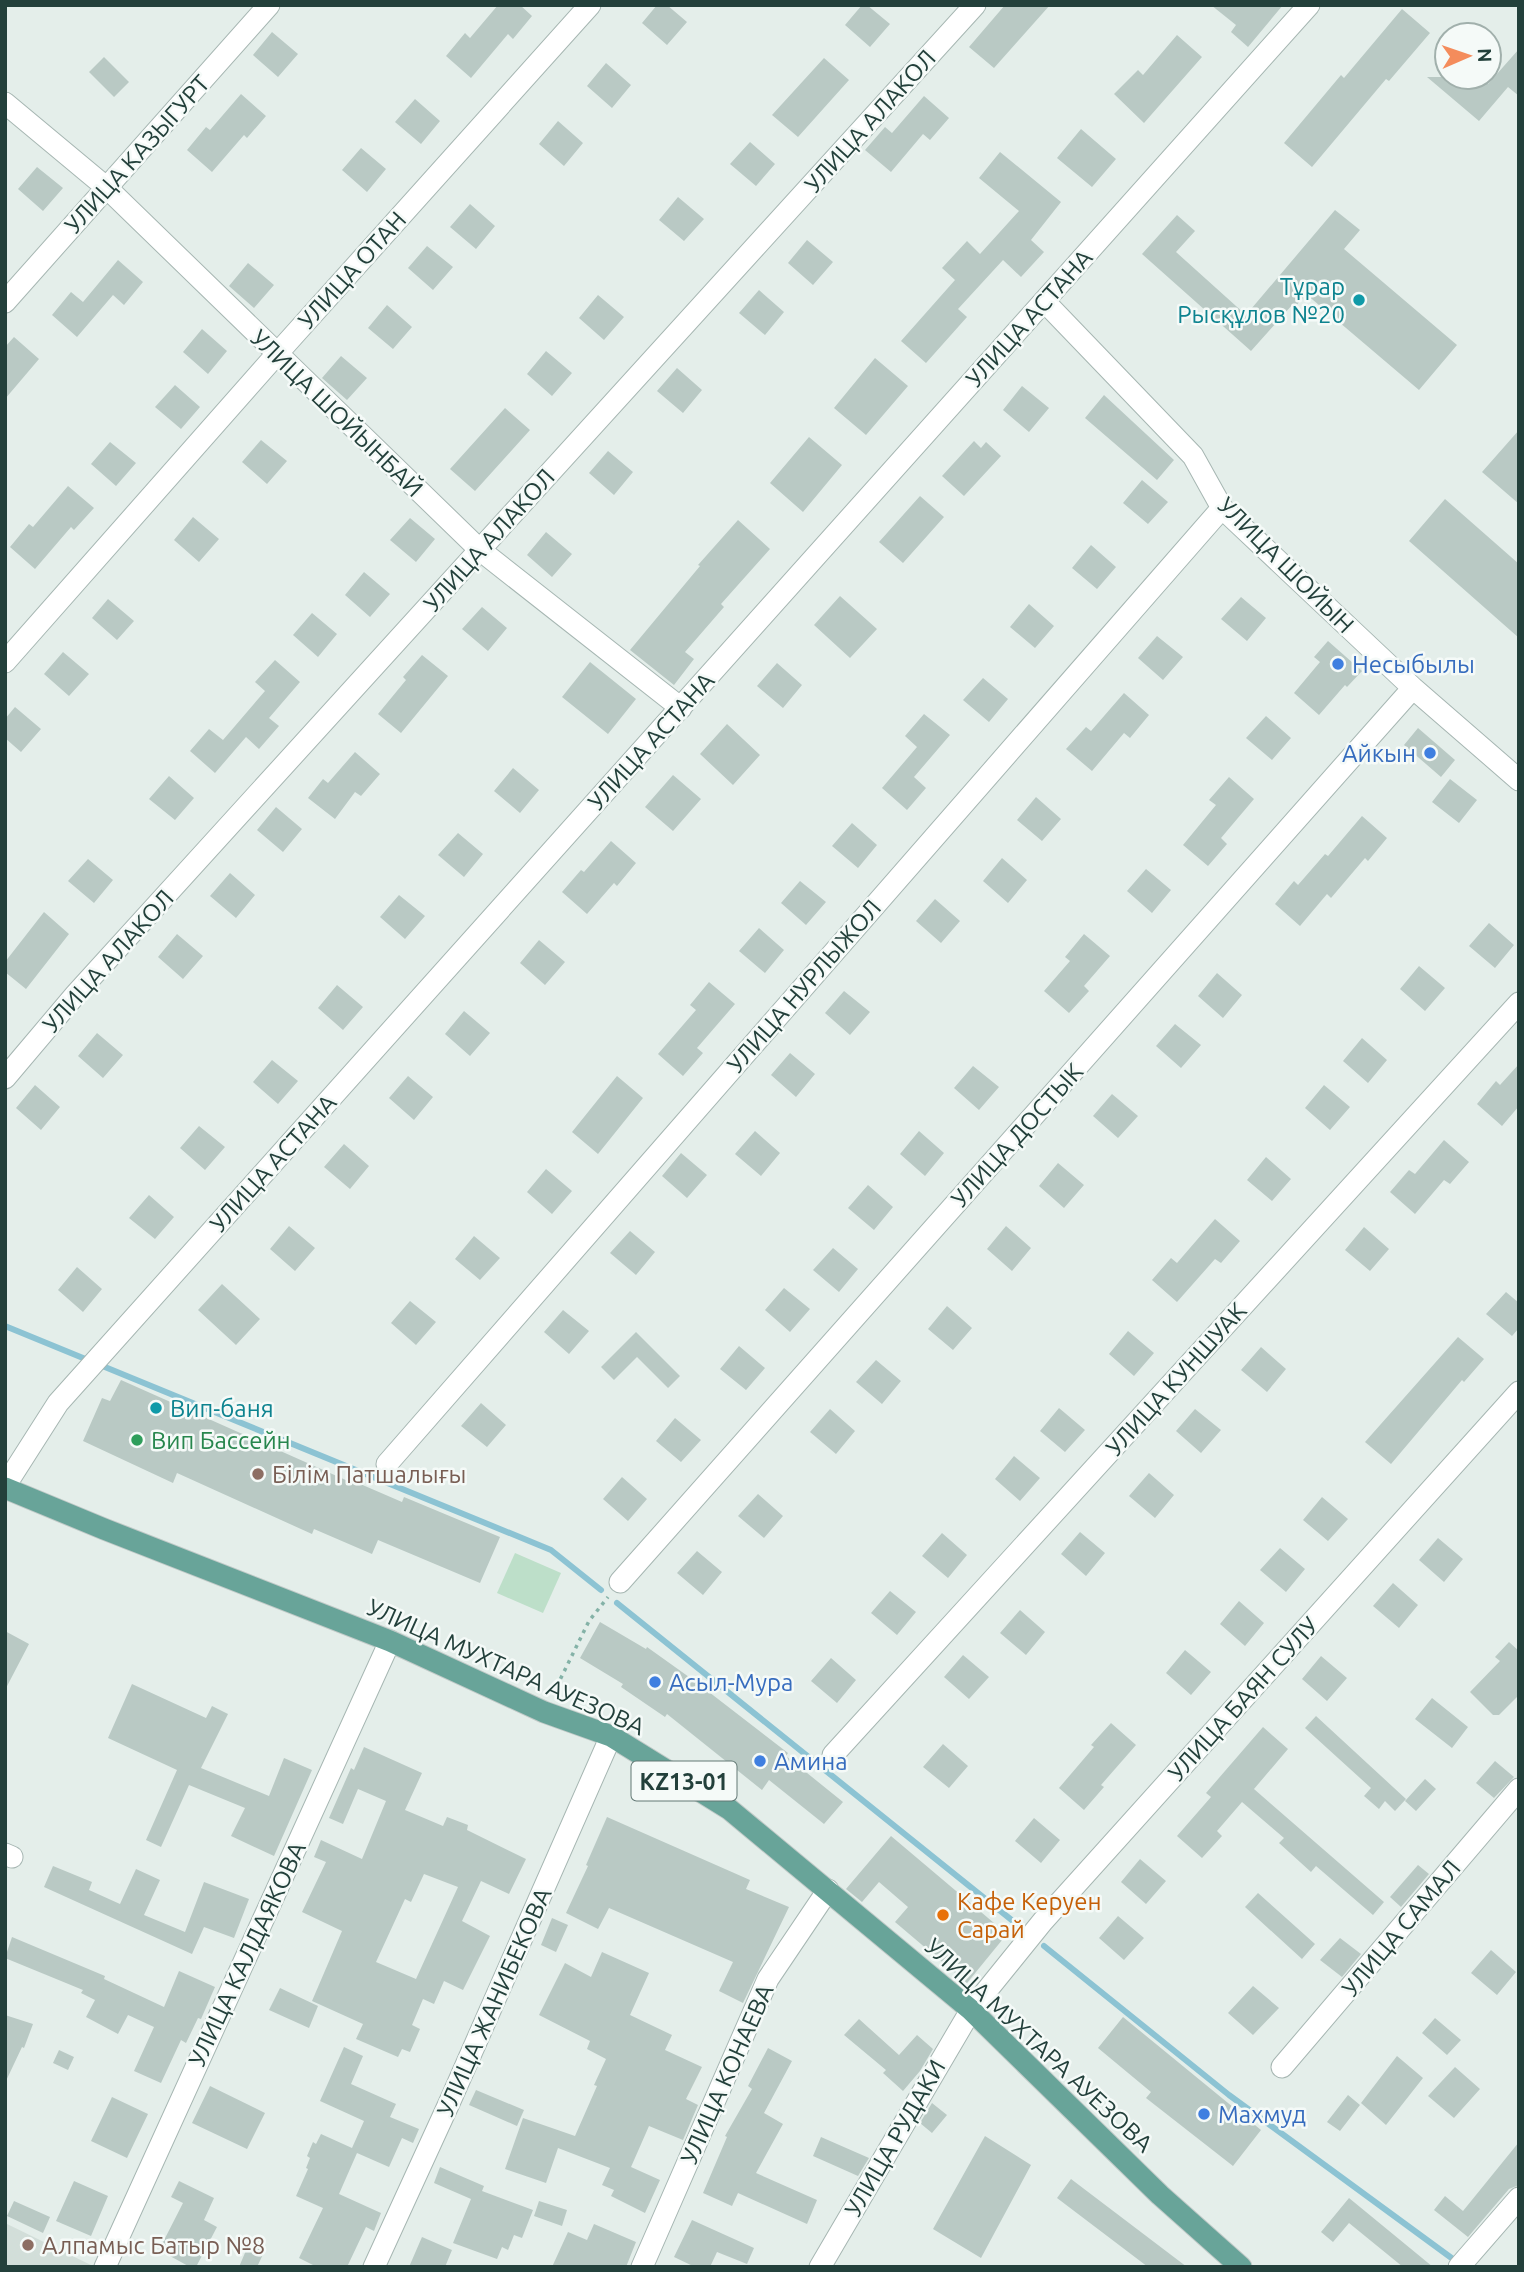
<svg xmlns="http://www.w3.org/2000/svg" width="1524" height="2272" font-family="Ubuntu,sans-serif">
<style>
.built{fill:#d2ded9}
.green{fill:#bddfc9}
.lines{fill:none;stroke-linecap:round;stroke-linejoin:round}
.stream{stroke:#8cc3d3;stroke-width:6}
.building{fill:#b9c9c4;fill-rule:evenodd}
.minor-casing{stroke:#a6b6b2;stroke-width:23}
.major-casing{stroke:#c1cac8;stroke-width:23}
.path{stroke:#84b2a7;stroke-width:3.5;stroke-dasharray:3.5 5;stroke-linecap:butt}
.minor{stroke:#fff;stroke-width:21}
.major{stroke:#68a499;stroke-width:21}
.culture-dot{fill:#0f9aa8;stroke:#f5faf8;stroke-width:2.5}
.shop-dot{fill:#3f7fe0;stroke:#f5faf8;stroke-width:2.5}
.leisure-dot{fill:#2e9e5b;stroke:#f5faf8;stroke-width:2.5}
.education-dot{fill:#8d6e63;stroke:#f5faf8;stroke-width:2.5}
.food-dot{fill:#e8710a;stroke:#f5faf8;stroke-width:2.5}
.labels{text-anchor:middle;dominant-baseline:central;stroke-width:5;stroke-linejoin:round;paint-order:stroke}
.shield{fill:#f5faf8;stroke:#627874;stroke-width:2}
.shield-label{font-size:23px;font-weight:bold;fill:#23403b}
.street-label{font-size:24px;fill:#23403b;stroke:#f5faf8}
.culture-label{font-size:24px;fill:#0d838f;stroke:#f5faf8;text-anchor:end}
.shop-label{font-size:24px;fill:#366cbe;stroke:#f5faf8;text-anchor:start}
.leisure-label{font-size:24px;fill:#27864d;stroke:#f5faf8;text-anchor:start}
.education-label{font-size:24px;fill:#785e54;stroke:#f5faf8;text-anchor:start}
.food-label{font-size:24px;fill:#c56008;stroke:#f5faf8;text-anchor:start}
</style>
<rect width="100%" height="100%" fill="#e4eeea"/>
<path class="built" d="M5 2223 95 2267H5Z"/>
<path class="green" d="M515 1553 561 1573 543 1613 497 1593Z"/>
<g class="lines">
<path class="stream" d="M5 1326 551 1550 601 1590
M617 1603 1019 1926
M1044 1946 1229 2095 1457 2262"/>
</g>
<path class="building" d="M498 5H520L532 16 513 39 508 34 471 78 446 56 465 33 470 38Z
M657 5H667L687 22 667 45 642 23Z
M862 5H867L890 24 870 47 845 25Z
M1005 5H1050L994 68 969 47Z
M1211 5H1283L1248 47 1231 32 1236 25Z
M1402 9 1430 33 1389 81 1386 79 1312 167 1284 143 1341 75 1344 78Z
M272 32 298 54 278 77 253 55Z
M1177 35 1202 57 1144 123 1114 94 1138 70 1143 75Z
M1519 49V96L1508 87 1479 121 1427 77H1481L1488 84Z
M104 57 129 82 114 97 89 72Z
M824 58 849 80 798 137 772 115Z
M606 63 631 85 612 108 587 86Z
M241 94 266 116 247 138 244 135 212 172 187 150 206 127 210 130Z
M924 96 949 118 930 140 923 134 891 172 865 150 885 127 892 133Z
M415 99 440 121 421 144 395 122Z
M558 121 583 143 564 166 539 144Z
M1081 129 1116 159 1092 187 1057 158Z
M750 142 775 164 756 186 730 164Z
M361 148 386 169 367 192 342 170Z
M1000 152 1061 202 1031 240 1044 252 1021 277 1003 260 958 309 967 317 926 363 901 341 955 280 942 268 967 241 980 254 1019 211 979 178Z
M37 167 63 188 43 211 18 189Z
M678 197 704 219 684 241 659 220Z
M470 204 495 226 476 249 450 227Z
M1335 210 1360 230 1344 249 1457 345 1419 390 1306 294 1295 307 1293 304 1251 351 1142 254 1177 215 1195 231 1176 252 1246 315Z
M807 240 833 262 813 285 788 263Z
M427 246 453 267 433 290 408 268Z
M118 260 143 282 124 305 113 295 77 337 52 315 71 292 83 302Z
M248 263 274 285 254 308 229 286Z
M759 290 784 312 765 335 739 313Z
M598 295 624 317 604 340 579 318Z
M387 305 412 327 393 349 368 328Z
M202 329 227 351 208 374 183 352Z
M14 337 39 359 5 399V347Z
M546 351 572 373 552 396 527 374Z
M341 356 367 378 347 400 322 378Z
M875 358 908 386 866 435 834 408Z
M677 368 702 390 683 413 657 391Z
M175 385 200 407 181 429 155 407Z
M1022 386 1049 408 1029 432 1003 410Z
M1104 395 1174 460 1157 480 1085 418Z
M505 408 530 430 475 491 450 469Z
M1519 430V504L1482 472Z
M809 437 842 465 803 512 770 483Z
M261 440 287 461 267 484 242 462Z
M974 441 981 448 986 442 1001 456 964 496 942 476Z
M110 442 136 463 116 486 91 464Z
M608 451 633 472 614 495 589 473Z
M1142 480 1168 502 1148 524 1123 503Z
M68 486 94 508 74 530 71 527 35 569 10 547 29 524 33 527Z
M920 496 944 517 903 563 879 542Z
M1445 499 1519 564V638L1409 541Z
M193 517 219 539 199 562 174 540Z
M410 518 435 539 416 562 390 540Z
M738 520 770 549 721 604 724 607 685 652 694 659 674 685 630 650 700 566 698 565Z
M546 532 572 554 552 577 527 555Z
M1091 545 1116 567 1097 589 1072 568Z
M364 572 390 594 370 617 345 595Z
M840 596 877 629 850 658 814 625Z
M1241 597 1266 618 1247 641 1221 619Z
M108 599 134 621 117 640 92 618Z
M1029 604 1054 626 1035 648 1010 627Z
M482 607 507 628 488 651 462 629Z
M312 613 337 634 318 657 293 635Z
M1157 636 1183 657 1163 680 1138 658Z
M1328 641 1362 671 1347 687 1345 685 1319 715 1294 693 1320 662 1314 657Z
M63 652 89 674 69 696 44 674Z
M422 655 448 676 401 733 378 714 406 680 403 677Z
M275 660 300 682 269 718 279 726 259 749 246 737 215 773 190 751 209 729 223 740 265 691 255 682Z
M590 662 636 699 608 734 562 697Z
M777 663 802 685 783 708 757 686Z
M983 678 1008 699 989 722 963 700Z
M1124 693 1149 715 1130 738 1124 733 1092 771 1066 749 1086 727 1091 731Z
M15 707 41 729 21 752 5 738V719Z
M924 714 950 735 914 777 926 788 907 810 882 788 917 747 905 736Z
M1266 716 1291 738 1272 760 1246 738Z
M727 724 760 755 733 785 700 754Z
M1418 728 1455 760 1441 777 1404 745Z
M355 752 380 774 361 796 355 792 335 819 308 798 323 779 328 783Z
M513 768 539 790 520 813 494 791Z
M673 775 701 799 673 831 645 807Z
M169 776 194 798 175 820 149 799Z
M1229 777 1254 799 1221 838 1227 844 1208 866 1183 845 1216 805 1209 800Z
M1450 779 1477 800 1459 823 1432 802Z
M1036 797 1061 819 1042 841 1017 820Z
M276 807 302 829 283 852 257 830Z
M1362 816 1387 838 1368 861 1365 858 1331 898 1327 894 1300 926 1275 904 1294 881 1298 885 1325 854 1328 856Z
M852 823 877 845 858 868 832 846Z
M458 833 483 854 464 877 438 855Z
M611 841 636 863 617 886 614 883 587 914 562 892 581 870 584 872Z
M1002 858 1027 880 1008 903 983 881Z
M88 859 113 880 94 903 68 881Z
M1146 869 1171 890 1152 913 1127 891Z
M230 873 255 895 236 918 210 896Z
M800 881 826 902 806 925 781 903Z
M399 895 425 916 405 939 380 917Z
M935 899 960 921 941 943 916 921Z
M44 912 69 934 26 989 5 972V962Z
M1489 923 1514 945 1495 968 1469 946Z
M759 928 784 950 765 973 739 951Z
M177 934 203 956 183 979 158 957Z
M1084 934 1110 956 1084 986 1089 991 1069 1013 1044 991 1070 961 1065 957Z
M539 940 565 962 545 985 520 963Z
M1419 966 1445 988 1425 1011 1400 989Z
M1217 973 1242 995 1223 1018 1198 996Z
M709 982 735 1004 697 1048 703 1053 683 1076 658 1054 696 1010 690 1005Z
M337 985 363 1007 343 1030 318 1008Z
M844 991 870 1012 850 1035 825 1013Z
M464 1011 490 1033 470 1056 445 1034Z
M1175 1024 1201 1045 1181 1068 1156 1046Z
M97 1033 123 1055 103 1078 78 1056Z
M1362 1038 1387 1060 1368 1083 1343 1061Z
M790 1053 815 1074 796 1097 771 1075Z
M272 1060 298 1081 278 1104 253 1082Z
M1519 1064V1106L1502 1126 1477 1104 1496 1081 1500 1085Z
M973 1066 999 1087 979 1110 954 1088Z
M408 1076 433 1097 414 1120 389 1098Z
M617 1076 643 1098 598 1154 572 1132Z
M35 1085 60 1107 41 1130 16 1108Z
M1324 1085 1350 1107 1330 1130 1305 1108Z
M1112 1094 1138 1116 1118 1138 1093 1116Z
M199 1126 225 1147 205 1170 180 1148Z
M755 1131 780 1153 761 1176 735 1154Z
M919 1131 944 1153 925 1176 900 1154Z
M1444 1140 1469 1162 1450 1184 1444 1180 1415 1214 1390 1192 1409 1170 1415 1174Z
M344 1144 369 1166 350 1189 324 1167Z
M681 1153 707 1175 687 1198 662 1176Z
M1266 1157 1291 1179 1272 1201 1247 1180Z
M1058 1163 1084 1185 1064 1208 1039 1186Z
M546 1169 572 1191 552 1214 527 1192Z
M868 1185 893 1207 874 1230 848 1208Z
M149 1195 174 1217 155 1239 129 1218Z
M1215 1219 1240 1241 1221 1263 1215 1259 1177 1302 1152 1280 1171 1258 1177 1263Z
M289 1226 315 1248 295 1271 270 1249Z
M1006 1226 1031 1248 1012 1271 987 1249Z
M1364 1227 1389 1249 1370 1271 1345 1250Z
M630 1231 655 1252 636 1275 610 1253Z
M474 1236 500 1258 480 1280 455 1259Z
M833 1248 858 1269 839 1292 813 1270Z
M77 1267 102 1289 83 1312 58 1290Z
M222 1284 260 1319 236 1345 198 1310Z
M784 1288 810 1309 790 1332 765 1310Z
M1506 1292 1519 1303V1328L1512 1336 1486 1314Z
M410 1301 436 1322 416 1345 391 1323Z
M947 1306 972 1328 953 1350 928 1329Z
M563 1310 589 1331 569 1354 544 1332Z
M1128 1331 1154 1353 1134 1376 1109 1354Z
M636 1332 680 1376 668 1388 637 1357 614 1380 601 1367Z
M1458 1337 1484 1359 1464 1382 1462 1380 1391 1464 1365 1442Z
M739 1346 765 1368 746 1390 720 1369Z
M1261 1347 1286 1369 1267 1392 1241 1370Z
M876 1360 901 1381 882 1404 856 1382Z
M121 1380 357 1485 358 1483 402 1502 404 1497 500 1537 480 1583 378 1540 372 1554 314 1529 312 1534 177 1473 173 1483 83 1441 102 1398 110 1401Z
M481 1403 506 1425 487 1447 461 1426Z
M1059 1408 1085 1430 1065 1452 1040 1431Z
M830 1409 855 1431 836 1454 810 1432Z
M1195 1409 1221 1430 1201 1453 1176 1431Z
M675 1418 701 1440 681 1462 656 1441Z
M1014 1456 1040 1478 1020 1501 995 1479Z
M1149 1473 1174 1495 1155 1518 1129 1496Z
M622 1477 647 1499 628 1521 603 1499Z
M758 1494 783 1516 764 1538 738 1516Z
M1322 1497 1348 1519 1328 1541 1303 1520Z
M1080 1532 1105 1553 1086 1576 1061 1554Z
M942 1533 967 1555 948 1578 922 1556Z
M1438 1538 1463 1559 1444 1582 1419 1560Z
M1280 1548 1305 1569 1286 1592 1260 1570Z
M697 1551 722 1572 703 1595 677 1573Z
M1393 1583 1418 1605 1399 1628 1373 1606Z
M890 1591 916 1612 897 1635 871 1613Z
M1239 1601 1264 1623 1245 1646 1220 1624Z
M1020 1610 1045 1632 1026 1655 1000 1633Z
M600 1622 646 1649 647 1647 696 1682 788 1753 786 1756 843 1802 824 1824 769 1780 762 1790 667 1714 665 1717 621 1687 623 1684 580 1658Z
M5 1631 29 1644 5 1690Z
M1509 1642 1519 1651V1695L1499 1715H1493L1470 1692 1500 1661 1495 1657Z
M1185 1650 1211 1672 1191 1695 1166 1673Z
M963 1655 989 1677 969 1699 944 1677Z
M1321 1656 1347 1678 1327 1701 1302 1679Z
M831 1658 856 1680 837 1703 811 1681Z
M132 1684 206 1718 212 1706 228 1714 201 1768 269 1796 284 1758 312 1770 274 1856 231 1836 245 1808 189 1785 161 1847 146 1840 177 1770 108 1738Z
M1432 1698 1468 1727 1452 1748 1415 1719Z
M1316 1716 1406 1799 1395 1811 1385 1801 1379 1809 1364 1796 1371 1788 1305 1728Z
M1111 1723 1136 1745 1101 1785 1104 1787 1084 1810 1059 1788 1094 1747 1091 1745Z
M1263 1727 1288 1749 1254 1789 1384 1902 1373 1915 1316 1866 1311 1872 1279 1843 1284 1838 1242 1802 1217 1831 1222 1836 1202 1858 1177 1836 1211 1797 1206 1793Z
M943 1744 968 1766 949 1788 923 1767Z
M364 1747 422 1773 405 1810 443 1826 447 1817 468 1825 467 1830 526 1859 509 1894 481 1881 462 1921 490 1936 463 1990 444 1981 434 2004 423 1999 412 2025 420 2029 410 2052 402 2049 398 2057 356 2039 363 2024 312 2001 342 1931 302 1912 326 1862 314 1857 321 1840 362 1859 386 1801 358 1789 343 1824 329 1818 351 1768 354 1770ZM424 1874 458 1887 416 1979 376 1962 405 1899 411 1902Z
M1495 1761 1514 1777 1494 1798 1476 1783Z
M1425 1779 1436 1789 1416 1811 1405 1801Z
M607 1817 750 1880 746 1889 789 1907 743 2003 719 1991 733 1962 609 1908 598 1929 566 1913 588 1866 586 1865Z
M1034 1818 1060 1840 1041 1863 1015 1841Z
M891 1836 1007 1934 967 1983 895 1922 908 1907 879 1882 862 1902 846 1889Z
M1140 1859 1166 1881 1146 1904 1121 1882Z
M1418 1865 1429 1874 1401 1907 1390 1897Z
M53 1866 92 1882 89 1890 120 1904 136 1869 160 1880 144 1915 185 1932 204 1882 249 1899 234 1938 204 1927 192 1954 44 1887Z
M1258 1893 1315 1944 1302 1959 1245 1907Z
M1118 1916 1144 1938 1124 1960 1099 1938Z
M552 1918 568 1925 556 1952 541 1945Z
M12 1937 105 1976 104 1979 164 2007 179 1971 215 1987 201 2019 198 2018 186 2043 181 2040 161 2083 134 2071 154 2027 128 2015 118 2034 86 2017 95 2000 81 1993 83 1990 5 1958Z
M1340 1938 1361 1954 1342 1977 1320 1960Z
M1491 1950 1516 1972 1497 1995 1471 1973Z
M602 1952 649 1973 630 2015 672 2035 665 2050 702 2067 686 2099 698 2105 683 2140 649 2126 631 2167 660 2180 645 2213 611 2196 614 2190 602 2185 610 2168 558 2148 546 2183 505 2169 523 2118 575 2136 597 2086 594 2085 606 2059 587 2049 590 2041 539 2015 565 1963 591 1977Z
M1253 1986 1279 2008 1253 2035 1228 2013Z
M280 1988 318 2006 309 2028 269 2010Z
M5 2015 33 2024 24 2048 22 2047 5 2083Z
M1123 2017 1261 2130 1233 2166 1146 2098 1151 2092 1098 2048Z
M1435 2018 1461 2040 1447 2055 1422 2033Z
M859 2019 899 2055 917 2035 933 2049 920 2071 903 2091 883 2073 886 2070 844 2035Z
M344 2047 363 2056 351 2084 396 2104 390 2117 419 2129 413 2143 402 2138 389 2167 357 2153 339 2194 381 2213 374 2231 366 2227 347 2267H317L299 2258 323 2208 296 2196 308 2169 306 2168 310 2158 307 2156 313 2142 316 2144 321 2134 352 2148 364 2121 320 2101Z
M768 2048 792 2061 764 2113 783 2124 756 2173 817 2200 807 2224 738 2193 732 2206 703 2193 727 2137 725 2136 752 2089 748 2086Z
M59 2050 74 2057 68 2070 53 2063Z
M1397 2056 1423 2078 1386 2125 1361 2103Z
M1455 2067 1480 2089 1454 2118 1428 2096Z
M210 2086 265 2113 247 2149 192 2123Z
M476 2090 524 2110 517 2126 469 2105Z
M1348 2095 1360 2105 1340 2131 1327 2122Z
M112 2097 148 2114 127 2158 91 2141Z
M932 2103 947 2115 932 2133 920 2123Z
M985 2136 1031 2165 981 2258 933 2229Z
M821 2137 869 2158 858 2176 813 2156Z
M1519 2142V2185L1509 2189 1468 2237 1434 2210 1445 2196 1463 2211Z
M440 2167 484 2186 482 2191 533 2210 522 2238 514 2235 508 2250 502 2247 497 2259 453 2243 471 2199 434 2183Z
M1071 2179 1187 2267H1148L1057 2198Z
M74 2181 108 2196 91 2236 56 2221Z
M179 2181 214 2198 204 2220 217 2227 196 2267H190L159 2250 183 2203 171 2197Z
M1349 2198 1433 2267H1403L1349 2223 1333 2242 1321 2232Z
M14 2201 50 2217 43 2233 7 2216Z
M539 2201 567 2210 562 2226 534 2216Z
M692 2220 754 2248 747 2264 717 2252 710 2267H695L674 2257Z
M594 2224 636 2242 626 2267H552L568 2232 587 2240Z
M422 2237 452 2250 445 2267H409Z
M250 2241 266 2248 257 2267H239Z"/>
<g class="lines">
<g class="minor-casing">
<path id="minor" d="M5 103 107 188 480 550 681 708
M1044 301 1193 456 1222 508 1413 688 1519 780
M5 302 269 5
M5 662 276 355 590 5
M5 1078 76 994 975 5
M387 1464 1222 508
M5 1486 58 1403 1309 5
M620 1582 1413 688
M833 1755 1519 1003
M5 1854 12 1857
M1282 2067 1519 1789
M105 2267 390 1641
M374 2267 451 2099 611 1736
M642 2267 768 1979 828 1890
M820 2267 971 2010 1043 1921 1519 1392
M1459 2267 1519 2198"/>
</g>
<g class="major-casing">
<path id="major" d="M5 1488 104 1529 390 1641 544 1712 611 1736 729 1809 971 2010 1160 2195 1241 2267"/>
</g>
<path class="path" d="M553 1694 589 1621 608 1597"/>
<use href="#minor" class="minor"/>
<use href="#major" class="major"/>
</g>
<g class="culture-dot">
<circle cx="1359" cy="300" r="7"/>
<circle cx="156" cy="1408" r="7"/>
</g>
<g class="shop-dot">
<circle cx="1338" cy="664" r="7"/>
<circle cx="1430" cy="753" r="7"/>
<circle cx="655" cy="1682" r="7"/>
<circle cx="760" cy="1761" r="7"/>
<circle cx="1204" cy="2114" r="7"/>
</g>
<circle class="leisure-dot" cx="137" cy="1440" r="7"/>
<g class="education-dot">
<circle cx="258" cy="1474" r="7"/>
<circle cx="28" cy="2245" r="7"/>
</g>
<circle class="food-dot" cx="943" cy="1915" r="7"/>
<g class="labels">
<rect class="shield" x="631.5" y="1761.5" width="105" height="39" rx="5"/>
<g class="shield-label">
<text x="684" y="1781">KZ13-01</text>
</g>
<g class="street-label">
<text transform="translate(870 121) rotate(-48)">УЛИЦА АЛАКОЛ</text>
<text transform="translate(137 154) rotate(-48)">УЛИЦА КАЗЫГУРТ</text>
<text transform="translate(352 270) rotate(-48)">УЛИЦА ОТАН</text>
<text transform="translate(1029 318) rotate(-48)">УЛИЦА АСТАНА</text>
<text transform="translate(337 413) rotate(44)">УЛИЦА ШОЙЫНБАЙ</text>
<text transform="translate(489 540) rotate(-48)">УЛИЦА АЛАКОЛ</text>
<text transform="translate(1286 565) rotate(45)">УЛИЦА ШОЙЫН</text>
<text transform="translate(651 741) rotate(-48)">УЛИЦА АСТАНА</text>
<text transform="translate(108 961) rotate(-48)">УЛИЦА АЛАКОЛ</text>
<text transform="translate(804 986) rotate(-49)">УЛИЦА НУРЛЫЖОЛ</text>
<text transform="translate(1017 1135) rotate(-48)">УЛИЦА ДОСТЫК</text>
<text transform="translate(273 1163) rotate(-48)">УЛИЦА АСТАНА</text>
<text transform="translate(1176 1379) rotate(-48)">УЛИЦА КУНШУАК</text>
<text transform="translate(506 1667) rotate(24)">УЛИЦА МУХТАРА АУЕЗОВА</text>
<text transform="translate(1243 1699) rotate(-48)">УЛИЦА БАЯН СУЛУ</text>
<text transform="translate(1401 1928) rotate(-50)">УЛИЦА САМАЛ</text>
<text transform="translate(247 1954) rotate(-65)">УЛИЦА КАЛДАЯКОВА</text>
<text transform="translate(494 2002) rotate(-66)">УЛИЦА ЖАНИБЕКОВА</text>
<text transform="translate(1039 2045) rotate(43)">УЛИЦА МУХТАРА АУЕЗОВА</text>
<text transform="translate(727 2074) rotate(-66)">УЛИЦА КОНАЕВА</text>
<text transform="translate(895 2138) rotate(-60)">УЛИЦА РУДАКИ</text>
</g>
<g class="culture-label">
<text x="1345" y="286">Тұрар<tspan x="1345" dy="28">Рысқұлов №20</tspan></text>
<text x="170" y="1408" text-anchor="start">Вип-баня</text>
</g>
<g class="shop-label">
<text x="1352" y="664">Несыбылы</text>
<text x="1416" y="753" text-anchor="end">Айкын</text>
<text x="669" y="1682">Асыл-Мура</text>
<text x="774" y="1761">Амина</text>
<text x="1218" y="2114">Махмуд</text>
</g>
<g class="leisure-label">
<text x="151" y="1440">Вип Бассейн</text>
</g>
<g class="education-label">
<text x="272" y="1474">Білім Патшалығы</text>
<text x="42" y="2245">Алпамыс Батыр №8</text>
</g>
<g class="food-label">
<text x="957" y="1901">Кафе Керуен<tspan x="957" dy="28">Сарай</tspan></text>
</g>
</g>
<rect width="1524" height="2272" fill="none" stroke="#23403b" stroke-width="14"/>
<g transform="translate(1468 56) rotate(88)"><circle r="33" fill="#f5faf8" stroke="#a1b0ac" stroke-width="2"/>
<path d="M0-5L12 26L0 18L-12 26Z" fill="#f48c5c"/>
<text y="-10" font-size="19" font-weight="bold" text-anchor="middle" fill="#23403b">N</text>
</g>
</svg>
